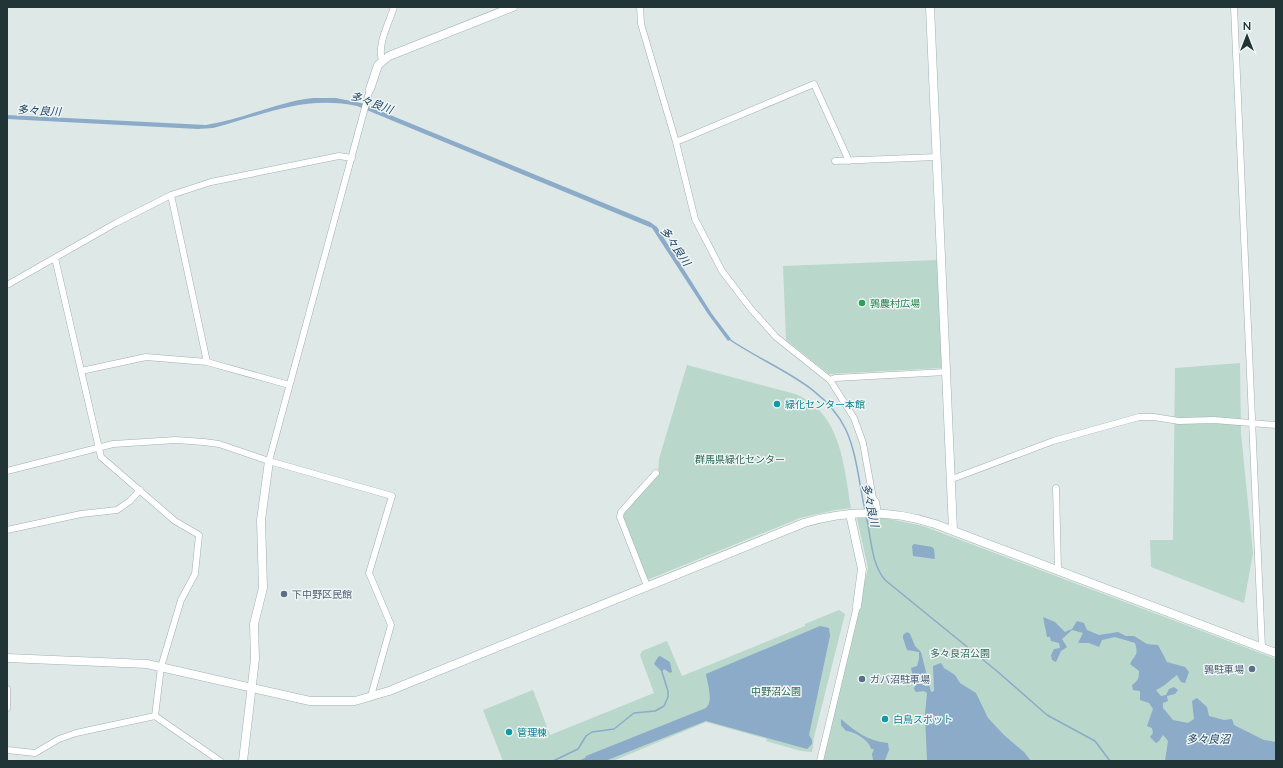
<svg xmlns="http://www.w3.org/2000/svg" width="1283" height="768" font-family="Lato,'Noto Sans JP',sans-serif">
<style>
.green{fill:#b9d7cb}
.water{fill:#8babc8}
.lines{fill:none;stroke-linecap:round;stroke-linejoin:round}
.stream{stroke:#8babc8;stroke-width:1.5}
.street-casing{stroke:#a2afae;stroke-width:7}
.secondary-casing{stroke:#9fb2b1;stroke-width:9}
.street{stroke:#fff;stroke-width:6}
.secondary{stroke:#fff;stroke-width:8}
.leisure-dot{fill:#2e9e5b;stroke:#eef5f4;stroke-width:1.5}
.culture-dot{fill:#0f9aa8;stroke:#eef5f4;stroke-width:1.5}
.service-dot{fill:#5c6f8a;stroke:#eef5f4;stroke-width:1.5}
.labels{text-anchor:middle;dominant-baseline:central;stroke-width:3;stroke-linejoin:round;paint-order:stroke}
.leisure-label{font-size:10px;fill:#27864d;stroke:#eef5f4;text-anchor:start}
.culture-label{font-size:10px;fill:#0d838f;stroke:#eef5f4;text-anchor:start}
.park-label{font-size:10px;fill:#306857;stroke:#eef5f4}
.service-label{font-size:10px;fill:#4e5e75;stroke:#eef5f4;text-anchor:start}
.water-label{font-size:11px;font-style:italic;fill:#23486a;stroke:#eef5f4}
</style>
<rect width="100%" height="100%" fill="#dee8e7"/>
<path class="green" d="M938 260 942 368 829 374 786 340 783 266Z
M1240 363 1241 433 1253 553 1244 603 1151 567 1150 540H1173L1175 368Z
M687 365 795 394C841 412 844 466 851 508L835 510 800 518 647 580 623 517V513L654 477 658 476 659 459Z
M857 518H884L923 526 1276 659V761H822L868 568Z
M839 610 845 614 814 737 812 752 801 751 766 741 767 739 706 722 613 761H503L483 710 533 690 550 735 654 693 640 655 642 651 667 641 682 676 805 626V624Z"/>
<path class="water" d="M313 98H336L361 103 650 222 657 227 712 314 731 339 728 341 708 314 652 228 357 106C304 95 264 115 213 128L198 129 7 119V115L206 125C242 120 276 102 313 98Z
M914 544 932 547 934 549 935 559 913 556 912 546Z
M1043 617 1055 622 1065 632 1072 629 1077 621 1084 623 1087 630 1099 635 1118 632 1126 636H1134L1147 644 1158 645 1167 662 1185 667 1189 672 1185 683 1181 682 1177 675C1169 681 1165 686 1156 690L1161 696 1166 695 1169 689 1174 687 1178 690 1175 694 1167 696 1168 701 1163 703V708L1173 720 1188 723 1194 719 1192 701 1197 698 1207 707 1209 716 1224 720 1232 719 1234 725 1264 740 1276 742V761H1165L1168 741 1163 735 1159 741 1156 743 1150 737 1153 733 1152 728 1147 726 1153 709 1149 703 1140 700V691L1133 690 1132 685C1138 681 1139 678 1139 671L1130 664C1135 654 1139 656 1135 643L1115 637 1102 640 1099 647 1089 643H1078L1083 633 1072 630 1062 639 1067 647 1061 651 1056 662 1052 660 1051 655 1054 649 1060 648 1059 643 1051 641 1050 637H1047Z
M820 626 829 628 830 636 809 735 812 740V744L807 749 706 721 605 761H578L585 758 586 756 706 708C714 701 707 683 706 674Z
M907 632 910 634 915 646 921 652 931 692 934 691 933 666 941 663 944 668 955 675 960 683 976 693 988 718 1004 735 1024 752 1031 761H927L925 714 927 693 924 691 916 692 914 689 917 679 913 677 911 668 917 666 919 659V652L907 650 903 638V635Z
M660 656 670 662 672 672 670 673 664 669 662 672 654 664 658 657Z
M841 719C856 732 868 741 888 743L889 750 885 760H873L872 754 874 749H871C870 741 854 731 846 731L841 725Z"/>
<g class="lines">
<path class="stream" d="M729 339C769 367 824 383 846 430 857 454 859 484 865 510
M866 515C871 536 871 564 885 580L998 672 1047 715 1095 741 1110 761
M553 761 578 749 586 736 592 732 614 729 634 713 655 711 664 706 668 697V691L662 672"/>
<g class="street-casing">
<path id="street" d="M640 7 641 24 676 142 695 219 722 271 751 309 776 337 830 380 854 418 858 429 863 443 873 498 876 502 878 513
M1234 7 1262 648
M382 60C377 44 389 23 394 7
M676 142 814 84 849 161
M835 161 937 157
M171 195 207 362
M55 258 101 457 175 521 199 535 195 574 181 600 161 667 155 716
M7 285 116 223 171 195 211 182 339 156 352 158
M81 371 146 357 207 362 289 385
M830 380 835 378 946 372
M269 461 370 89
M7 471 113 444 176 440 204 442 219 444 269 461 392 496 369 573 391 625 371 696
M952 479 1053 441 1139 417H1154L1179 421 1214 420 1276 425
M1056 488 1058 570
M7 530 81 514 117 510 130 501 140 490
M647 586 620 517 621 512 656 473
M7 689V708
M7 750 35 753 59 739 76 733 155 716 220 761
M820 761 857 606"/>
</g>
<g class="secondary-casing">
<path id="secondary" d="M930 7 953 530
M370 89 378 65 389 56 513 7
M850 514 862 569 857 606
M7 658 147 664 310 701H355L389 691 804 523C848 510 892 510 935 524L1276 653
M243 761 255 659 254 624 263 588 261 520 269 461"/>
</g>
<use href="#street" class="street"/>
<use href="#secondary" class="secondary"/>
</g>
<circle class="leisure-dot" cx="862" cy="303" r="4"/>
<g class="culture-dot">
<circle cx="777" cy="404" r="4"/>
<circle cx="885" cy="719" r="4"/>
<circle cx="509" cy="732" r="4"/>
</g>
<g class="service-dot">
<circle cx="284" cy="594" r="4"/>
<circle cx="1252" cy="669" r="4"/>
<circle cx="862" cy="679" r="4"/>
</g>
<g class="labels">
<g class="leisure-label">
<text x="870" y="303">鶉農村広場</text>
</g>
<g class="culture-label">
<text x="785" y="404">緑化センター本館</text>
<text x="893" y="719">白鳥スポット</text>
<text x="517" y="732">管理棟</text>
</g>
<g class="park-label">
<text x="740" y="459">群馬県緑化センター</text>
<text x="960" y="653">多々良沼公園</text>
<text x="776" y="691">中野沼公園</text>
</g>
<g class="service-label">
<text x="292" y="594">下中野区民館</text>
<text x="1244" y="669" text-anchor="end">鶉駐車場</text>
<text x="870" y="679">ガバ沼駐車場</text>
</g>
<g class="water-label">
<text transform="translate(372 102) rotate(20)">多々良川</text>
<text transform="translate(39 110) rotate(3)">多々良川</text>
<text transform="translate(676 246) rotate(56)">多々良川</text>
<text transform="translate(871 505) rotate(78)">多々良川</text>
<text x="1208" y="738">多々良沼</text>
</g>
</g>
<rect width="1283" height="768" fill="none" stroke="#213536" stroke-width="16"/>
<g transform="translate(1247 36)" stroke="#eef5f4" stroke-width="3" paint-order="stroke">
<path d="M0-3L7 15L0 10L-7 15Z" fill="#213536"/>
<text y="-6" font-size="11" font-weight="bold" text-anchor="middle" fill="#213536">N</text>
</g>
</svg>
